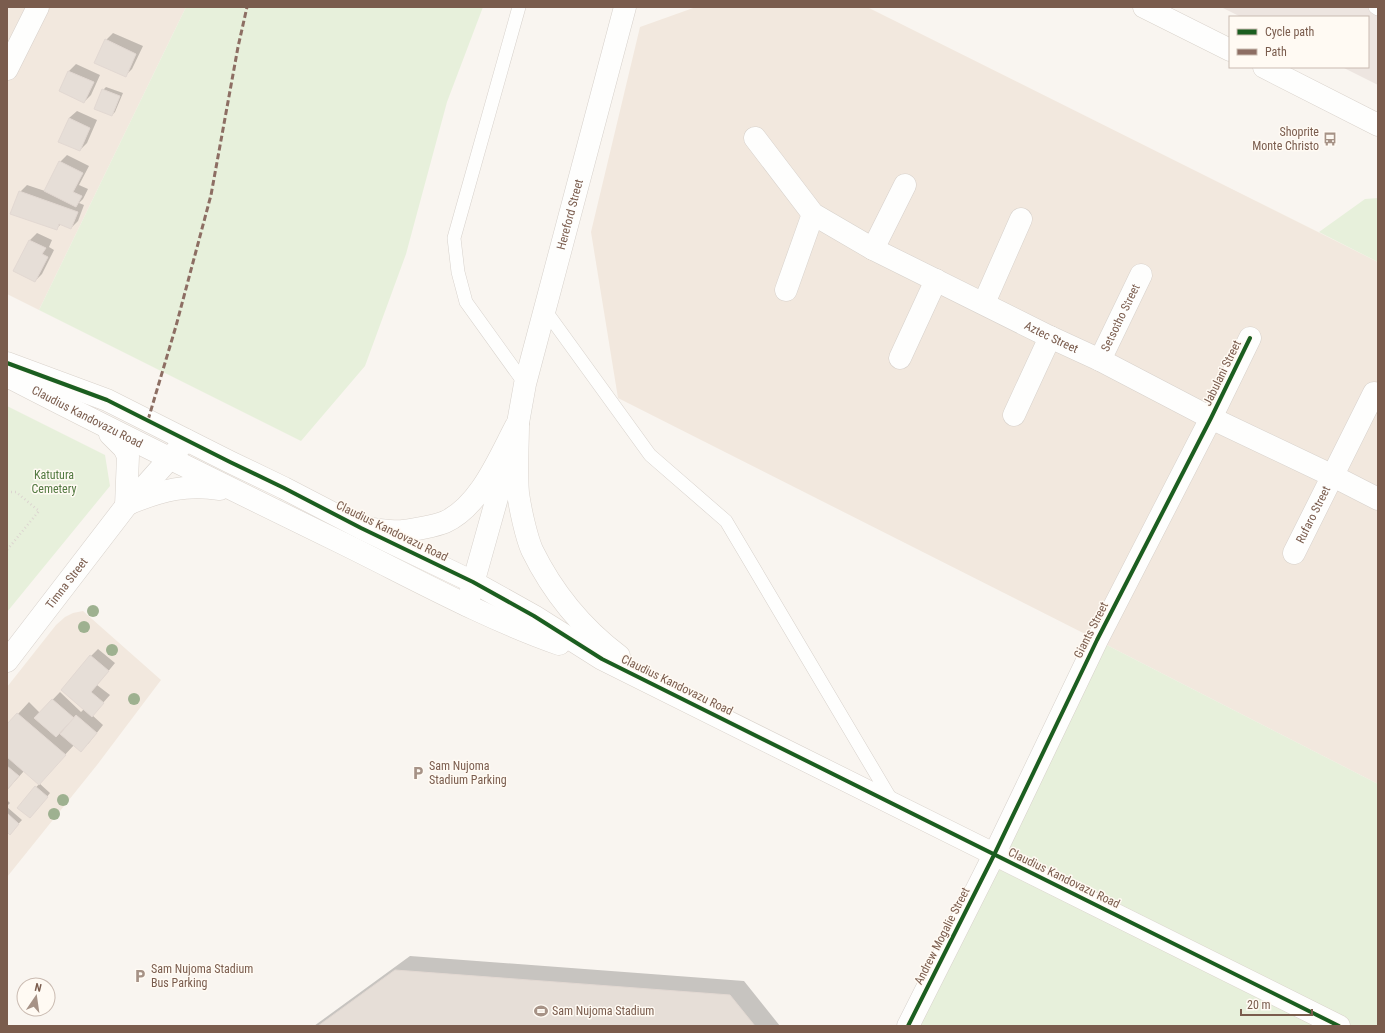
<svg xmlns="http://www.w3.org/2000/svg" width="1385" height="1033" font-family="'Roboto Condensed',sans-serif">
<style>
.residential{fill:#f2e8de}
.industrial{fill:#ede5e0}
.green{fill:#e7f0db}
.shadow{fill:#0003}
.building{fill:#e6ded7;stroke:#e2d8d2}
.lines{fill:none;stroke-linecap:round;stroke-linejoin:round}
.lane-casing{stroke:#d7d1cb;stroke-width:14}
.street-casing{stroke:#d7d1cb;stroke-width:23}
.secondary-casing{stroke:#d9d2cb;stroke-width:23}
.path{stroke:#dcd5d0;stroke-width:2.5;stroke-dasharray:1 3;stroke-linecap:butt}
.lane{stroke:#fefefd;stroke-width:13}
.street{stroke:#fefefd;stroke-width:22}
.secondary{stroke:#fefefd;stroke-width:22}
.quiet{stroke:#8d6e63;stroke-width:3;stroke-dasharray:6 3;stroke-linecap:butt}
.cycleway-casing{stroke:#fffaf3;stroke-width:6}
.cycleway{stroke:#1b5e20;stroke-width:4}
.tree{fill:#9eb190}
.labels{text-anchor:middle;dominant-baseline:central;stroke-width:3;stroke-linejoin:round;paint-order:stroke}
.poi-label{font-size:12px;fill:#7a5c4d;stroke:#fffaf3;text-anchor:start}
.street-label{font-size:12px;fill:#7a5c4d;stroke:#fffaf3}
.park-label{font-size:12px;fill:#537a41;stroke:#fffaf3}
</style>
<rect width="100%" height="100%" fill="#f9f5f0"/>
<path class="residential" d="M7 7H186L39 310 7 294Z
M696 7H867L1378 262V784L1097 640 618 398 591 232 640 27Z
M83 611 161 680 97 765 7 877V687L56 625 65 617 73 613Z"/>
<path class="industrial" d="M1221 7H1378V85L1342 67H1368V17H1241Z"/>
<path class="green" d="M186 7H483L447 102 406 254 365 366 301 441 39 310Z
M1378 198V262L1319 232 1365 199Z
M7 406 105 455 110 486 7 612Z
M1097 640 1378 784V1026H908Z"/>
<path class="shadow" d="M113 33 143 46 132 69 125 76 106 40Z
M76 64 100 75 91 95 84 102 60 91 69 71Z
M106 87 123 93 115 112 112 115 103 90Z
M77 111 97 120 87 143 80 150 69 118Z
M67 155 89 166 79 185 88 189 83 199 79 203 84 205 78 221 71 228 61 224 56 229 20 192 27 185 45 191 60 162Z
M37 233 52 240 49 247 54 250 42 274 35 281 14 270 30 240Z
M98 649 115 663 97 685 110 695 92 715 103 725 88 744 74 745 39 783 50 793 33 814 19 807 39 784 24 771 7 790V726L29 702 40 713 60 692 81 712 84 709 91 656Z
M7 800 10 803 7 806Z
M7 807 22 820 10 833 7 831Z
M410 956 744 981 780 1026H314Z"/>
<path class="building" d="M105 39 136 54 126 77 94 63Z
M68 71 94 82 84 103 59 91Z
M102 89 120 96 112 116 94 109Z
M69 118 90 128 80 151 58 142Z
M59 161 83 173 73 192 82 196 76 207 44 191Z
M19 191 78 212 71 229 59 224 57 230 10 214Z
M29 240 46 248 42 254 48 257 35 282 13 271Z
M90 655 109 671 91 692 104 703 92 717 61 690Z
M52 699 74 718 56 737 34 718Z
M17 713 66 755 39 785 7 757V724Z
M76 715 97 733 81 752 60 734Z
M7 766 19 776 7 790Z
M35 786 48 797 30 818 17 808Z
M7 813 19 824 10 835 7 832Z
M395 970 730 995 755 1026H318Z"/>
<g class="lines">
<g class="lane-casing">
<path id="lane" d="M519 7 454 238 458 272 466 302 525 384
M1375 7 1378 9
M545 310 650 455 726 521 892 801"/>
</g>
<g class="street-casing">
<g id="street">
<path d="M7 69 38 7"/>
<path id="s1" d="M755 138 813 214 873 249 1050 337 1100 360 1211 418 1333 476 1378 499"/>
<path d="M873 249 905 185"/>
<path d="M786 290 813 214"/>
<path d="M984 303 1021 219"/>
<path d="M900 358 936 280"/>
<path id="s2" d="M1100 360 1141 275"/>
<path d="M1014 415 1050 337"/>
<path id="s3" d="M1294 553 1374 393"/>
<path id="s4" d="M467 605 518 423 525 384 625 7"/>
<path id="s5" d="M7 661 126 506 130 503 186 440"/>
<path d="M908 1026 994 855 1097 640 1211 418 1250 338"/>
</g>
</g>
<g class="secondary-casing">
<g id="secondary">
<path d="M1144 7 1230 50"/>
<path d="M1264 67 1378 125"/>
<path d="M7 363 107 400 230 462 284 488 361 528 473 582 534 616 602 659 1339 1026"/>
<path id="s6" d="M7 376C119 434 231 489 344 544 415 579 485 618 559 644"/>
<path d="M518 423C518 446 516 470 518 493 520 508 526 536 532 550 552 591 582 628 619 656"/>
<path d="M110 434 124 448 128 456 126 506"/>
<path d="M130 503C163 490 186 484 220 489"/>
<path d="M372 529C382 530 393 532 403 531 413 530 435 526 445 522 480 506 499 458 516 426"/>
</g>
</g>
<path class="path" d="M7 492H16L39 511 7 550"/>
<use href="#lane" class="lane"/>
<use href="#street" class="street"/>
<use href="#secondary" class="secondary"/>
<path class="quiet" d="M148 420 176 326 211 195 238 47 247 7"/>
<g class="cycleway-casing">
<path id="cycleway" d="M7 363 107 400 230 462 284 488 361 528 473 582 534 616 602 659 1339 1026
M908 1026 994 855 1097 640 1211 418 1250 338"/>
</g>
<use href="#cycleway" class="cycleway"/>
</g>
<g class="tree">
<circle cx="93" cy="611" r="6"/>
<circle cx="84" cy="627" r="6"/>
<circle cx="112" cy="650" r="6"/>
<circle cx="134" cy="699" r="6"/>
<circle cx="63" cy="800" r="6"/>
<circle cx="54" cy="814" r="6"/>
</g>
<defs>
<g id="bus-bare" transform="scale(1.08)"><path d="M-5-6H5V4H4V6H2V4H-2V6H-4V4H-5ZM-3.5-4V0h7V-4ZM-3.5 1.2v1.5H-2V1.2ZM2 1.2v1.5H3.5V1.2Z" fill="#a69286" stroke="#fffaf3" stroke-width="2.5" paint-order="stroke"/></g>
<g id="parking-bare" transform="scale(1.08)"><path d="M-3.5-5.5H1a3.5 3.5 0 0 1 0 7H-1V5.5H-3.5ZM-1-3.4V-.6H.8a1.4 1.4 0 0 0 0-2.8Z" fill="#a69286" stroke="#fffaf3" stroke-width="2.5" paint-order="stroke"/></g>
<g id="stadium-bare" transform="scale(1.08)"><path d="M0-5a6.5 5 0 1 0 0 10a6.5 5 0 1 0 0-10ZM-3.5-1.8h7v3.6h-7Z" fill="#a69286" stroke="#fffaf3" stroke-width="2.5" paint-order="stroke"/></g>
</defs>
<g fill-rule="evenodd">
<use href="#bus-bare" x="1330" y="139"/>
<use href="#parking-bare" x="418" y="773"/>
<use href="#parking-bare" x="140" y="976"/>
<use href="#stadium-bare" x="541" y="1011"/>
</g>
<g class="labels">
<g class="poi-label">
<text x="1319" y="132" text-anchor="end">Shoprite<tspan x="1319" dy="14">Monte Christo</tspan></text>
<text x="429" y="766">Sam Nujoma<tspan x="429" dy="14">Stadium Parking</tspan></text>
<text x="151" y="969">Sam Nujoma Stadium<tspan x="151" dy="14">Bus Parking</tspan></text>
<text x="552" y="1011">Sam Nujoma Stadium</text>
</g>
<g class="street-label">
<text stroke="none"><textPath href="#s4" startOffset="404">Hereford Street</textPath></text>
<text stroke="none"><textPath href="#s2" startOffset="47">Setsotho Street</textPath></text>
<text stroke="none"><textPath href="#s1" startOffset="364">Aztec Street</textPath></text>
<text transform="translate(1222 373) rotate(-64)">Jabulani Street</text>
<text stroke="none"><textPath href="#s6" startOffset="90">Claudius Kandovazu Road</textPath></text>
<text stroke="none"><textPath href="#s3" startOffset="43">Rufaro Street</textPath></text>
<text transform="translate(392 531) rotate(26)">Claudius Kandovazu Road</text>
<text stroke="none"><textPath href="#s5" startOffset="98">Timna Street</textPath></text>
<text transform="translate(1091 630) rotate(-63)">Giants Street</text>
<text transform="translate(677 685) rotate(26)">Claudius Kandovazu Road</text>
<text transform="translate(1064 878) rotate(26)">Claudius Kandovazu Road</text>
<text transform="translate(942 936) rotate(-63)">Andrew Mogalie Street</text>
</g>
<g class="park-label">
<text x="54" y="475">Katutura<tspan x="54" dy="14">Cemetery</tspan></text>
</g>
</g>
<rect width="1385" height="1033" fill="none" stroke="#7a5c4d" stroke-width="16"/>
<rect x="1229" y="16" width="140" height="52" fill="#fffaf3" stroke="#cabbb1"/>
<rect x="1237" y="29" width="20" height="6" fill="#1b5e20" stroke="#cabbb1"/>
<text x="1265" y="36" font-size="12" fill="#7a5c4d">Cycle path</text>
<rect x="1237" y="49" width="20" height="6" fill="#8d6e63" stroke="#cabbb1"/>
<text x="1265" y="56" font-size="12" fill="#7a5c4d">Path</text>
<g transform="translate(36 997) rotate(13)"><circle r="19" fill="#fffaf3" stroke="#cabbb1"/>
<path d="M0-3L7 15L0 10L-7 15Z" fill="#a69286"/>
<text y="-6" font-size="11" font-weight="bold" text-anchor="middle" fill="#7a5c4d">N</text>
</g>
<path d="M1241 1009v6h71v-6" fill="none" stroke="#7a5c4d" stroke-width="2"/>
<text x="1247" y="1009" font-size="12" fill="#7a5c4d" stroke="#fffaf3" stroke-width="3" paint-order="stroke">20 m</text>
</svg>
